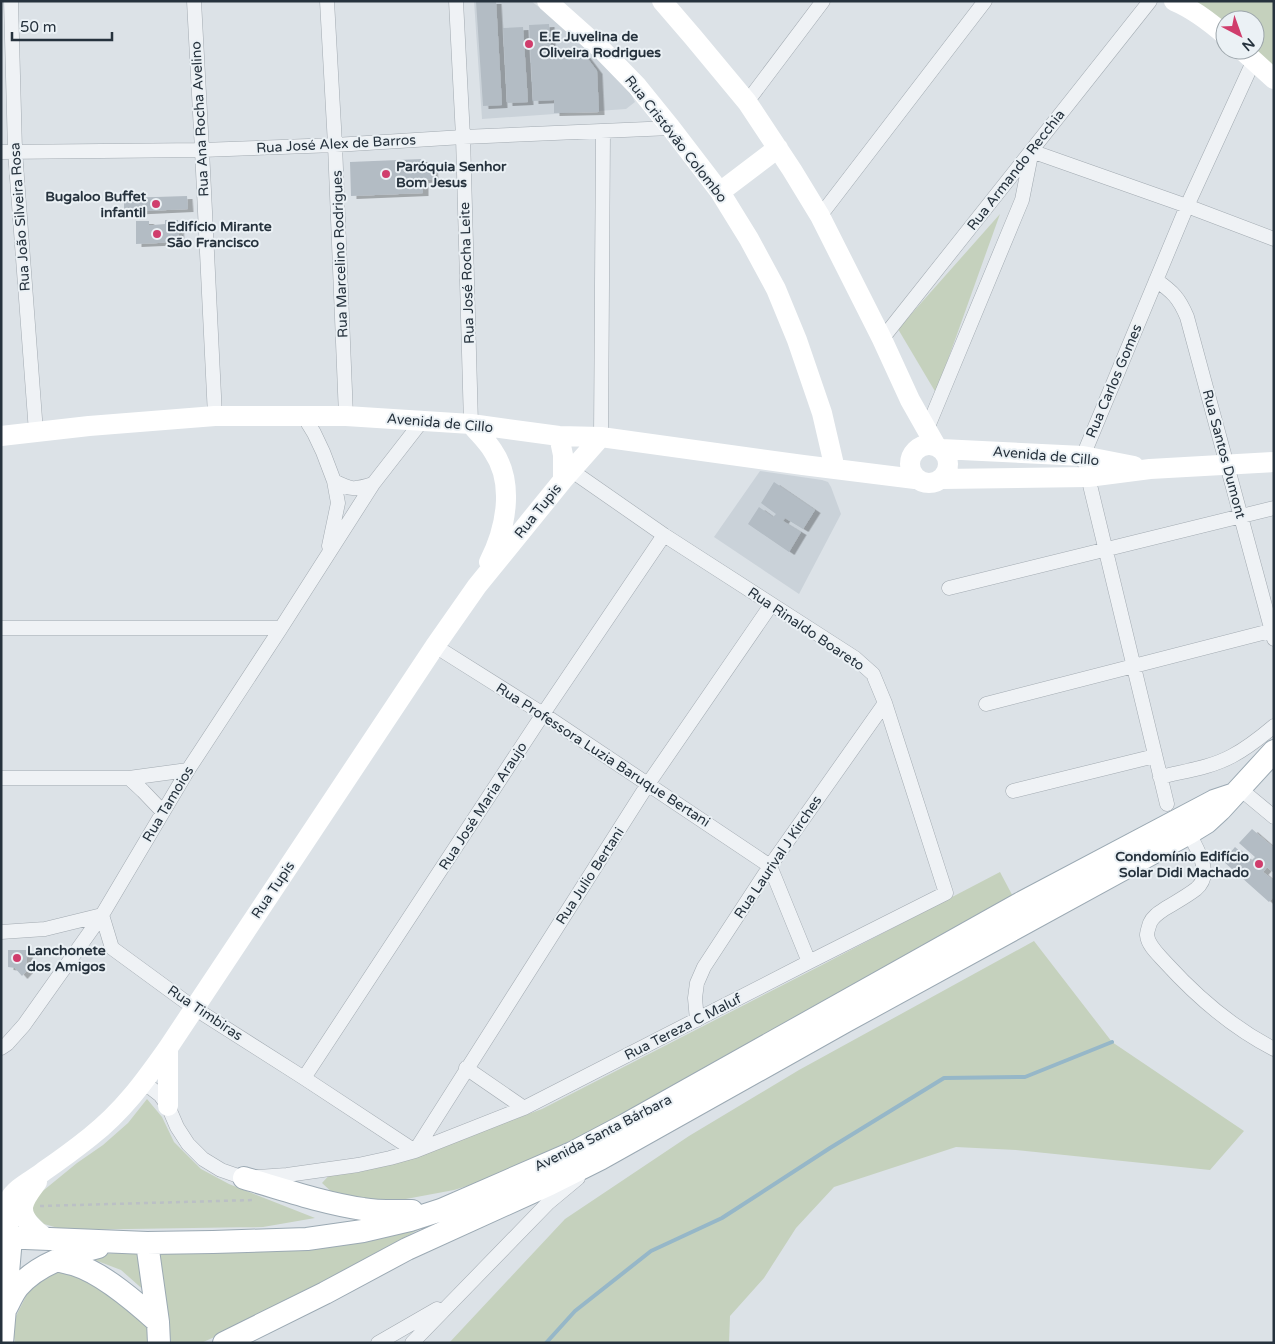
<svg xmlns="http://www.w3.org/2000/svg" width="1275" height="1344" font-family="'Varela Round',sans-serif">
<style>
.built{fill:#cad2d9}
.green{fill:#c5d1bd}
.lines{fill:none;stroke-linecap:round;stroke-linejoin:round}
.stream{stroke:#96b7c8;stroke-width:4}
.building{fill:#b3bcc4;filter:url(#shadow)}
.street-casing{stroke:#a2aab1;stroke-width:15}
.primary-casing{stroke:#9ba9b3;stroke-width:24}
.path{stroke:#bbc0c5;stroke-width:2.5;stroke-dasharray:4 4;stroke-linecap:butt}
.street{stroke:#eff2f5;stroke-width:14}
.secondary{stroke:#fff;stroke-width:20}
.primary{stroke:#fff;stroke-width:22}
.poi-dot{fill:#d03d6c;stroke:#ebf1f5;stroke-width:2}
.labels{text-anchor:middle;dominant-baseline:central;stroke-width:4;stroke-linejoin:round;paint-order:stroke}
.poi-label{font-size:14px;font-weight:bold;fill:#26323d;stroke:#ebf1f5;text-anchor:start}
.street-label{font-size:14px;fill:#26323d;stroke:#ebf1f5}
</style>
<defs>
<filter id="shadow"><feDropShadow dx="5.5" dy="3" stdDeviation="0" flood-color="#0004"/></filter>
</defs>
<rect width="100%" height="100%" fill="#dce2e7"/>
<path class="built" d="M474 1H531L557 21 606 67 630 92 635 102 626 109 482 119Z
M760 471 822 480 828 482 831 487 841 514 799 594 714 537Z"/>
<path class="green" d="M1190 1H1274V68L1255 50V20H1225V26Z
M1000 214 936 393 898 329Z
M1000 872 1018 906 653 1101 493 1178 454 1190 379 1204 335 1195 322 1183 333 1171 413 1156 542 1109 822 965Z
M1034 941 1112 1042 1244 1131 1210 1170 1016 1150 956 1147 834 1187 796 1228 764 1278 730 1316 729 1343H449L565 1219 689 1136 799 1070Z
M147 1099 162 1117 174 1142 201 1169 229 1184 315 1218 263 1227 65 1230 44 1224 32 1212 33 1199 77 1163 103 1145 128 1123Z
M429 1224 244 1324 201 1343H171L158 1251Z
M139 1252 147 1293 121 1270 87 1257 100 1254Z
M61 1270 88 1278 143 1312 150 1331 148 1343H15L12 1324 27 1294 45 1277Z"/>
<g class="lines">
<path class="stream" d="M546 1343 575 1311 651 1251 722 1218 830 1148 944 1078 1025 1077 1112 1042"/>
</g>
<path class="building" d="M476 1H496L502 105 483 106Z
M549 24 551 55H585L597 71 599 112 554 113V100L533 101 529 25Z
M523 27 528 102 507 103 503 28Z
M422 159V168L432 167 433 179 423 180V193L351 196 350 162Z
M187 196 188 209 124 212V198Z
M165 220H178L179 242 136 244V221H149V225H153L165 224Z
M774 482 815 510 803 529 785 518 783 521 801 532 789 552 748 524 759 507 773 517 776 514 761 503Z
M1252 829 1274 848V873L1267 867 1263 872 1274 881V896L1269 902 1223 861 1235 847 1251 861 1255 857 1239 843Z
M8 950H28L26 965 31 966 22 976 15 968 8 967Z"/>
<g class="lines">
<g class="street-casing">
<path id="street" d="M11 1 15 151 36 432
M194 1 202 150 215 416
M327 1 335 145 346 416
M456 1 463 137 471 424
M747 102 823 1
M1031 151 1187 206 1274 239
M1 152 202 150 335 145 463 137 671 128
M820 216 985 1
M1156 280C1173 292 1179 298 1187 317L1274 639
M882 339 1150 1
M303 415 314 433 323 452 334 481 338 503 329 546
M927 429 1022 200 1031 155
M601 437 603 131
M334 481C351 490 354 490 373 484
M949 588 1274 508
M1 628H281
M435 646 543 714 770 866 809 962
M986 704 1274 630
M1160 777C1184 771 1210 768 1232 756 1247 748 1261 737 1274 726
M1 778H129L188 770
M129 778 143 791 163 812
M1239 788 1274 817
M1013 791 1155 756
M1167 804 1083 456 1187 206 1254 60
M1189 833C1197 850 1214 874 1196 889 1187 896 1176 902 1166 908 1160 912 1153 916 1150 923 1149 926 1147 932 1147 935 1148 946 1159 955 1166 963 1197 997 1233 1028 1274 1049
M1 932 45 929 102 915 112 948 194 1008 304 1078 415 1151
M697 1020 695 998 697 983 704 967 770 866 885 703
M1 1048 7 1044 24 1025 102 915 188 770 281 628 373 484 422 421
M466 1068 524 1108
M304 1078 543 714 664 535
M142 1085 151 1088 160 1095 168 1106 177 1127 188 1144 203 1159 221 1170 244 1178 287 1175 358 1165 390 1158 415 1151 524 1108 809 962 946 893 885 703 873 674 855 658 664 535 572 471
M415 1151 648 784 771 605
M378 1343 437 1309
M412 1343 548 1203 578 1178"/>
</g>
<g class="primary-casing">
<path id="primary" d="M244 1178C283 1189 322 1203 363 1209 379 1212 396 1211 412 1211
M1 1237 147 1243 213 1242 307 1239 363 1231 410 1220 441 1210 572 1153 625 1125 1021 903 1214 801 1232 795
M147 1243 158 1322 159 1343
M57 1260C63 1262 70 1263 76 1265 104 1274 137 1303 158 1322
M5 1310C9 1303 13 1293 18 1287 38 1264 70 1254 98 1247
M2 1343 11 1238
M224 1343 325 1293 407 1249 550 1184 600 1159 846 1021 1189 833 1207 822 1220 810 1274 751"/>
</g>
<path class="path" d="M40 1206 254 1200"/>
<use href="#street" class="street"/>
<path class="secondary" d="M547 1 603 51 637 86 671 128 720 192 749 239 776 289 797 340 822 413 835 469
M662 1 693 37 747 102 792 170 820 216 882 339 910 400 936 446
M1174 1C1193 9 1210 22 1225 35
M1242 50 1274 79
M720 192 778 148
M471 424C478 433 487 441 493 451 515 483 506 529 489 562
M1 436 89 426 215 416H346L471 424 559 436 601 437 803 465 915 479
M559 436 563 455V480
M910 464a19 19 0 1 1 38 0a19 19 0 1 1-38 0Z
M941 449 1083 456 1134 466
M941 479 1088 477 1150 469 1274 462
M168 1048V1106
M37 1182C32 1189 24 1198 23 1207 22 1221 37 1232 47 1239
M11 1238C8 1226 4 1212 9 1200 16 1187 33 1180 44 1171 60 1160 75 1149 90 1137 123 1111 144 1082 168 1048L435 646 477 586 563 480 601 437"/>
<use href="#primary" class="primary"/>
</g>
<g class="poi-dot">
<circle cx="529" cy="44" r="5"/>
<circle cx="386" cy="174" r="5"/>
<circle cx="156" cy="204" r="5"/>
<circle cx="157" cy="234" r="5"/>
<circle cx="1259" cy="864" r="5"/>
<circle cx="17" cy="958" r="5"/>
</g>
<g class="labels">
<g class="poi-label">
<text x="539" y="36">E.E Juvelina de<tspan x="539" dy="16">Oliveira Rodrigues</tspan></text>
<text x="396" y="166">Paróquia Senhor<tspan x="396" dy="16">Bom Jesus</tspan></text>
<text x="146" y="196" text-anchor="end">Bugaloo Buffet<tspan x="146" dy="16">infantil</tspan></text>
<text x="167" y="226">Edifício Mirante<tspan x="167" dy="16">São Francisco</tspan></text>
<text x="1249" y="856" text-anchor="end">Condomínio Edifício<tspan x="1249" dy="16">Solar Didi Machado</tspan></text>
<text x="27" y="950">Lanchonete<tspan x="27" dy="16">dos Amigos</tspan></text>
</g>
<g class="street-label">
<text transform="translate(200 119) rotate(-93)">Rua Ana Rocha Avelino</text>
<text transform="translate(676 139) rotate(52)">Rua Cristóvão Colombo</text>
<text transform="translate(336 144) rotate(-3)">Rua José Alex de Barros</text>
<text transform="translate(1016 170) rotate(-52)">Rua Armando Recchia</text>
<text transform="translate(20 217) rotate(-94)">Rua João Silveira Rosa</text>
<text transform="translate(340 254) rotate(-92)">Rua Marcelino Rodrigues</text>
<text transform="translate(467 273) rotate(-92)">Rua José Rocha Leite</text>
<text transform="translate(1114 381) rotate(-67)">Rua Carlos Gomes</text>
<text transform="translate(440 423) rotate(5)">Avenida de Cillo</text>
<text transform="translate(1224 454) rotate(75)">Rua Santos Dumont</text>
<text transform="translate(1046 456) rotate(5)">Avenida de Cillo</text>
<text transform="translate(538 511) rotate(-51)">Rua Tupis</text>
<text transform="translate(806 629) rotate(34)">Rua Rinaldo Boareto</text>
<text transform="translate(603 755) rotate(33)">Rua Professora Luzia Baruque Bertani</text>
<text transform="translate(168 804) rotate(-59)">Rua Tamoios</text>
<text transform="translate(483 806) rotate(-57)">Rua José Maria Araujo</text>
<text transform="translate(778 857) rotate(-56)">Rua Laurival J Kirches</text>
<text transform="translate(590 876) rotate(-57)">Rua Julio Bertani</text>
<text transform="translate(273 890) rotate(-56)">Rua Tupis</text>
<text transform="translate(205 1013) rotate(34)">Rua Timbiras</text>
<text transform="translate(683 1027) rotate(-27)">Rua Tereza C Maluf</text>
<text transform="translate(603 1133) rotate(-27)">Avenida Santa Bárbara</text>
</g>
</g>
<rect width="1275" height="1344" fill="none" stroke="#26323d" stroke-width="5"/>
<g transform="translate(1240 35) rotate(139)"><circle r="24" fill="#ebf1f5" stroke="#9ca5ab"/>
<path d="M0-4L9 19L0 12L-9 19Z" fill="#d03d6c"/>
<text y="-8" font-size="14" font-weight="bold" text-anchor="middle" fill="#26323d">N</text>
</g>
<path d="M12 32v8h100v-8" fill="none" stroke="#26323d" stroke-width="2.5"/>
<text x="20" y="32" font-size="15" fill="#26323d" stroke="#ebf1f5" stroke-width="4" paint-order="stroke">50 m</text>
</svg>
